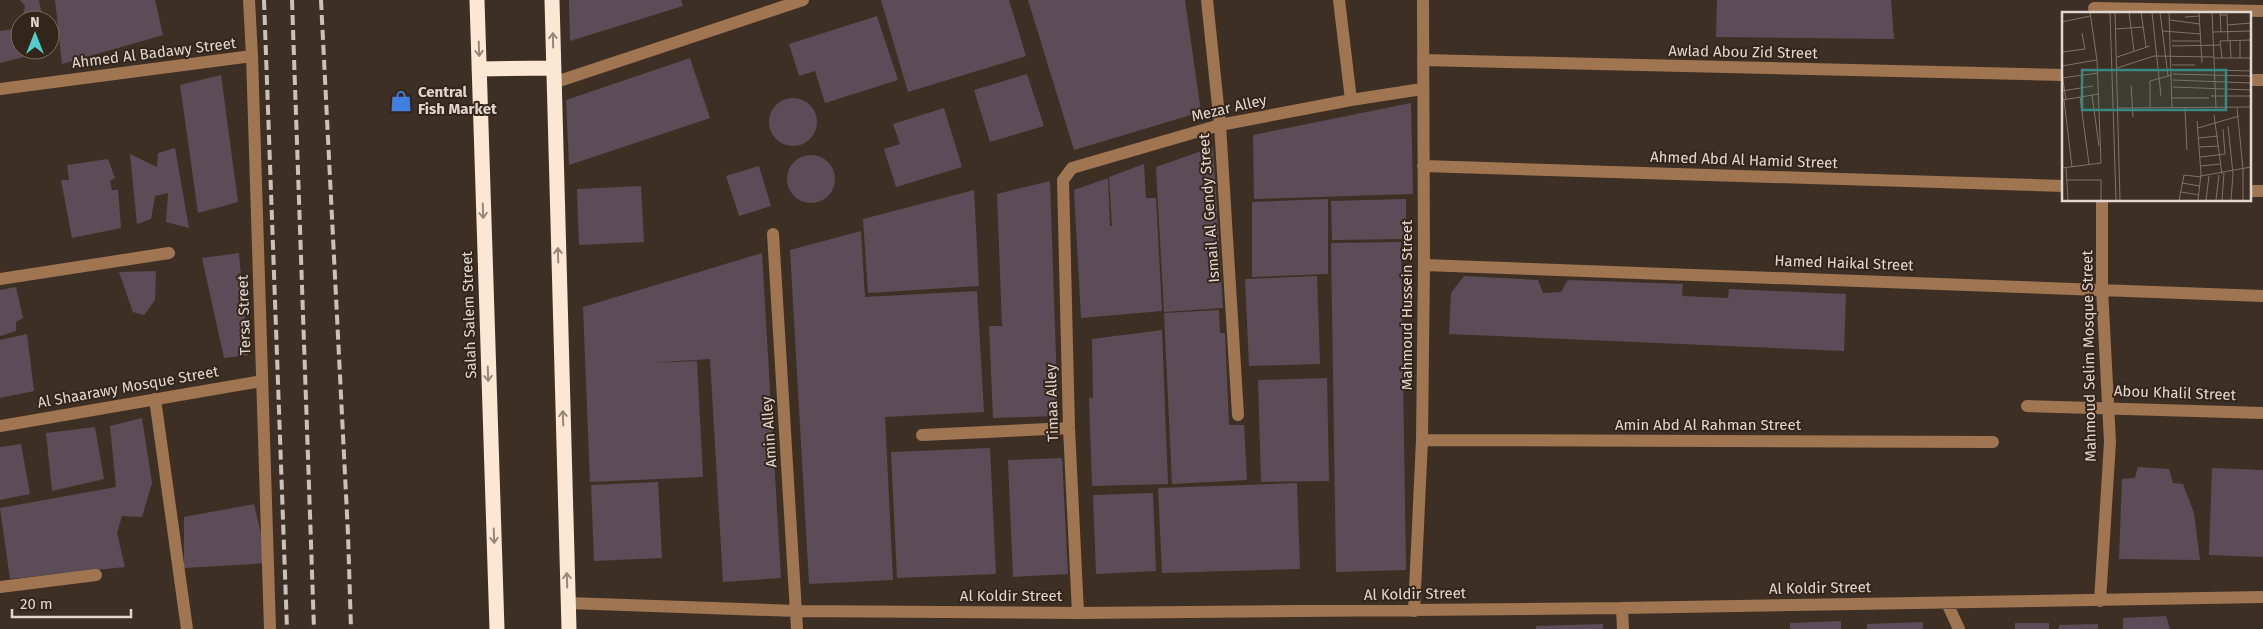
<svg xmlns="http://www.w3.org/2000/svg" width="2263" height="629" font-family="'Fira Sans',sans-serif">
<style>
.building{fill:#5c4c58}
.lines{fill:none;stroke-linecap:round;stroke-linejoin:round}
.minor{stroke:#a07551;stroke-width:12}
.highway{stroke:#fce7d5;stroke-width:15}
.rail{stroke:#ccc1b9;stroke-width:4;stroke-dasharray:10 5;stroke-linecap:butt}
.oneway{stroke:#988678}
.labels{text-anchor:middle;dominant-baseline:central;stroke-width:4;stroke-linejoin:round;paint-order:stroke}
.street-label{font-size:15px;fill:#e1d7d0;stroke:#34251a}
.poi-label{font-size:15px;font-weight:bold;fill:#e1d7d0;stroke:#34251a;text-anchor:start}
.inset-road{fill:none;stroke:#7f7269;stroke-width:1}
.view{fill:#398982;fill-opacity:0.15;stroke:#398982;stroke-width:2.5}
.inset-edge{fill:none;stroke:#e1d7d0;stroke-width:2.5}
</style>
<rect width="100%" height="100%" fill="#3e2f24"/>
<path class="building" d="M20 0H39L43 20H22L25 6Z
M55 0H155L163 35 62 64Z
M569 0H681L683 6 570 41Z
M881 0H1009L1026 56 908 92Z
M1028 0H1185L1201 112 1074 150Z
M1717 0H1891L1894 39 1716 37Z
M877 16 898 80 825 103 815 71 799 76 789 44Z
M20 28V50L47 51 0 63V31Z
M690 58 710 118 569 165 566 100Z
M1027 74 1044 126 990 142 974 90Z
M221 75 238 202 198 213 180 85Z
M769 122a24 24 0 1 1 48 0a24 24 0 1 1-48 0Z
M1411 103 1413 194 1254 199 1253 135Z
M944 108 962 167 896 187 884 149 900 144 893 124Z
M1213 147 1223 308 1164 312 1156 167Z
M175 148 189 228 166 222 168 193 155 196 151 219 137 224 130 154 157 167 158 153Z
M787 179a24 24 0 1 1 48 0a24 24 0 1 1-48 0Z
M108 159 115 178 110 181 112 190H118L121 228 72 238 61 180H69L67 165Z
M1144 164 1146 198H1156L1162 311 1081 318 1074 190 1108 178 1110 226H1112L1109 177Z
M759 166 771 206 739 216 726 176Z
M1050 181 1058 416 993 418 989 326H1002L997 194Z
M641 186 644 242 579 245 577 189Z
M974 190 979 286 868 293 863 219Z
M1328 199V274L1252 277V202Z
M1406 199V239L1332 240 1331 201Z
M861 231 865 297 977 291 984 412 885 417 893 580 809 584 790 250Z
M1401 242 1406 570 1336 572 1331 243Z
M239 253 248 355 224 358 202 258Z
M762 253 781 578 723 582 710 359 649 363 697 361 703 477 590 482 583 307Z
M156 271 155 300 144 315 133 312 119 272Z
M1317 276 1320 364 1249 366 1245 279Z
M1464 276 1538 280 1543 293 1561 292 1568 280 1683 284 1682 296 1728 298 1729 289 1846 294 1844 351 1449 334 1451 293Z
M16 287 23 318 16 322V331L0 336V290Z
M1219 310 1220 333H1225L1229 425H1244L1247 480 1172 484 1164 313Z
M1162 330 1168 484 1092 486 1089 398H1093L1092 339Z
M27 334 34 391 0 398V340Z
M1327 378 1329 481 1261 482 1258 380Z
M142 418 152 483 142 517 122 516 117 533 125 567 10 579 0 508 116 487 110 426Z
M95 427 104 479 52 491 46 433Z
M21 444 30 494 0 500V447Z
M990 448 996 574 897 578 891 452Z
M1062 458 1068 574 1013 577 1008 460Z
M2138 467 2169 469 2173 483 2183 484 2194 513 2200 560 2119 559 2122 479 2135 478Z
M2212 468 2263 470V557L2209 555Z
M658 482 662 558 594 561 591 485Z
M1297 483 1300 569 1162 573 1158 488Z
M1153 493 1156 571 1096 574 1093 495Z
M254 504 268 563 184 568V517Z
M2166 616 2170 629H2123V618Z
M1841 621V629H1790V623Z
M1923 622V629H1867V624Z
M2015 623H2049V629H2015Z
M1603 624V629H1536V626Z
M2098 624V629H2059V625Z"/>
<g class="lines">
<path class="minor" d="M249 0 252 56 270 629
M1207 0 1220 125 1238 415
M1339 0 1351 100
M2094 8 2263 11
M1423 60 2063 75
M2249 80H2263
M553 83 803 0
M0 89 252 56
M1423 166 2063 186
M2249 191H2263
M773 234 797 629
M1424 265 2263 296
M0 279 169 253
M155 399 187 629
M2027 406 2263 413
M0 426 262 381
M922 435 1069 428
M1422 440 1993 442
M0 587 96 575
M2100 601 2110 442 2102 289V200
M568 603 796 611 1078 613 1622 608 2263 597
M1947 603 1959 629
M1622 608 1623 629
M1414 611 1422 440 1424 265 1423 0
M1078 613 1069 428 1063 180 1072 168 1220 125 1351 100 1422 89"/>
<path class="highway" d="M477 0 497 629
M552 0 569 629
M479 69 554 68"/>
<path class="rail" d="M264 0 287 629
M292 0 314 629
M321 0 348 534 351 629"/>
</g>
<defs><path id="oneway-shaft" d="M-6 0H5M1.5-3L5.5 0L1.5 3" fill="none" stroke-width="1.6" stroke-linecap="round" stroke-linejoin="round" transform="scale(1.25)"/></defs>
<g class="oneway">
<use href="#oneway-shaft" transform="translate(553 40) rotate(-91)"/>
<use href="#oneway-shaft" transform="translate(479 49) rotate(88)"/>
<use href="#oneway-shaft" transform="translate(483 211) rotate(88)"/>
<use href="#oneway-shaft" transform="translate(558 255) rotate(-92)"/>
<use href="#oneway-shaft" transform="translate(488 374) rotate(88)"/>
<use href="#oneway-shaft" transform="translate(563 418) rotate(-92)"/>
<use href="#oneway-shaft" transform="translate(494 536) rotate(88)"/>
<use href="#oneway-shaft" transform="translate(567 580) rotate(-92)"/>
</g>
<defs>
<g id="shop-bare" transform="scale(1.725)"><path d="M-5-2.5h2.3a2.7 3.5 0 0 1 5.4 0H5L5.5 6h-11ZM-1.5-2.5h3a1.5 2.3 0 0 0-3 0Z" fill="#3f7fe0" stroke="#34251a" stroke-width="2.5" paint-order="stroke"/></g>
</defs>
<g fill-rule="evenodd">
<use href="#shop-bare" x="401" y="101"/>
</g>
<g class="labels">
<g class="street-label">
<text transform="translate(1743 52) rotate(1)">Awlad Abou Zid Street</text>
<text transform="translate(154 53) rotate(-7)">Ahmed Al Badawy Street</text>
<text transform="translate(1229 108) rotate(-13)">Mezar Alley</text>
<text transform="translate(1744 160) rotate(2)">Ahmed Abd Al Hamid Street</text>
<text transform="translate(1209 208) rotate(-94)">Ismail Al Gendy Street</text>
<text transform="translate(1844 263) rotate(2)">Hamed Haikal Street</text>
<text transform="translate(1407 305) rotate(-90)">Mahmoud Hussein Street</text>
<text transform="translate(244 315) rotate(-92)">Tersa Street</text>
<text transform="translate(469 315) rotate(-92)">Salah Salem Street</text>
<text transform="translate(2089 356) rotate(-91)">Mahmoud Selim Mosque Street</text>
<text transform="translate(128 387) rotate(-10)">Al Shaarawy Mosque Street</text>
<text transform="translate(2175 393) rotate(2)">Abou Khalil Street</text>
<text transform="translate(1052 403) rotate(-92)">Timaa Alley</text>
<text x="1708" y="425">Amin Abd Al Rahman Street</text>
<text transform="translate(769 432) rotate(-94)">Amin Alley</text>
<text transform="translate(1820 588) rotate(-1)">Al Koldir Street</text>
<text transform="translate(1415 594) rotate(-1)">Al Koldir Street</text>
<text x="1011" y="596">Al Koldir Street</text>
</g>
<g class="poi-label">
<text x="418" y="92">Central<tspan x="418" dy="17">Fish Market</tspan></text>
</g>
</g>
<g transform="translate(2062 12)">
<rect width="189" height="189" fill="#3e2f24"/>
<path class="inset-road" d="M48 0 54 188M53 0 58 188M67 0 72 39M79 0 84 35M90 0 99 84M98 0 106 64M107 0 110 96M137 0 140 51M150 0 154 96M158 0 159 20M158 3H165L166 29M123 5 138 4M108 8 138 12M0 10 28 4M165 13 189 11M54 17 81 15M101 19 139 22M151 20 189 19M178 28V46M110 29H139M168 29 169 46M110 34 159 33M0 40 23 37 20 21M55 45 88 34M153 46H189M160 46 158 29 189 28M110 53H133M0 54 35 48M55 56 92 44 152 45M153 58 189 59M0 62 4 88M111 62 189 64M0 66 36 61M111 68 189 71M69 73 71 105M111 75 189 78M0 79 31 74M30 83 37 134M149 84H189M18 85 27 152M110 86H147M0 88 37 82M2 88 10 155M56 96 189 95M88 96V69L110 63M123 96 125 138M175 96 181 157V188M152 103 160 162M135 109 139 162 136 188M166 114 171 162 169 188M136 116 177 104M137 126 156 124M137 135 157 134M138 145 163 142 161 117M139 154 159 152M0 156 39 151 35 48 28 0M4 156 6 188M139 164 189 155M5 168H39V188M120 171 138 174M119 180 137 183M117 188 122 163 139 165M144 188 147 164M154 188 157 163M160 188 162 161"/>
<path class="view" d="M20 58H164V98H20Z"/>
<rect width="189" height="189" class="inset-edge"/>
</g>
<g transform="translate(35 35)"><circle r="24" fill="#34251a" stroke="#796c63"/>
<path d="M0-4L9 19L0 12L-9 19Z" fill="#53cdca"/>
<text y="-8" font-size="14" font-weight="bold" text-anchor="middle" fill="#e1d7d0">N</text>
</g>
<path d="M12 609v8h119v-8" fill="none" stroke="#e1d7d0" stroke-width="2.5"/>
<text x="20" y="609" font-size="15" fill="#e1d7d0" stroke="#34251a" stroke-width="4" paint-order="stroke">20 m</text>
</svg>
